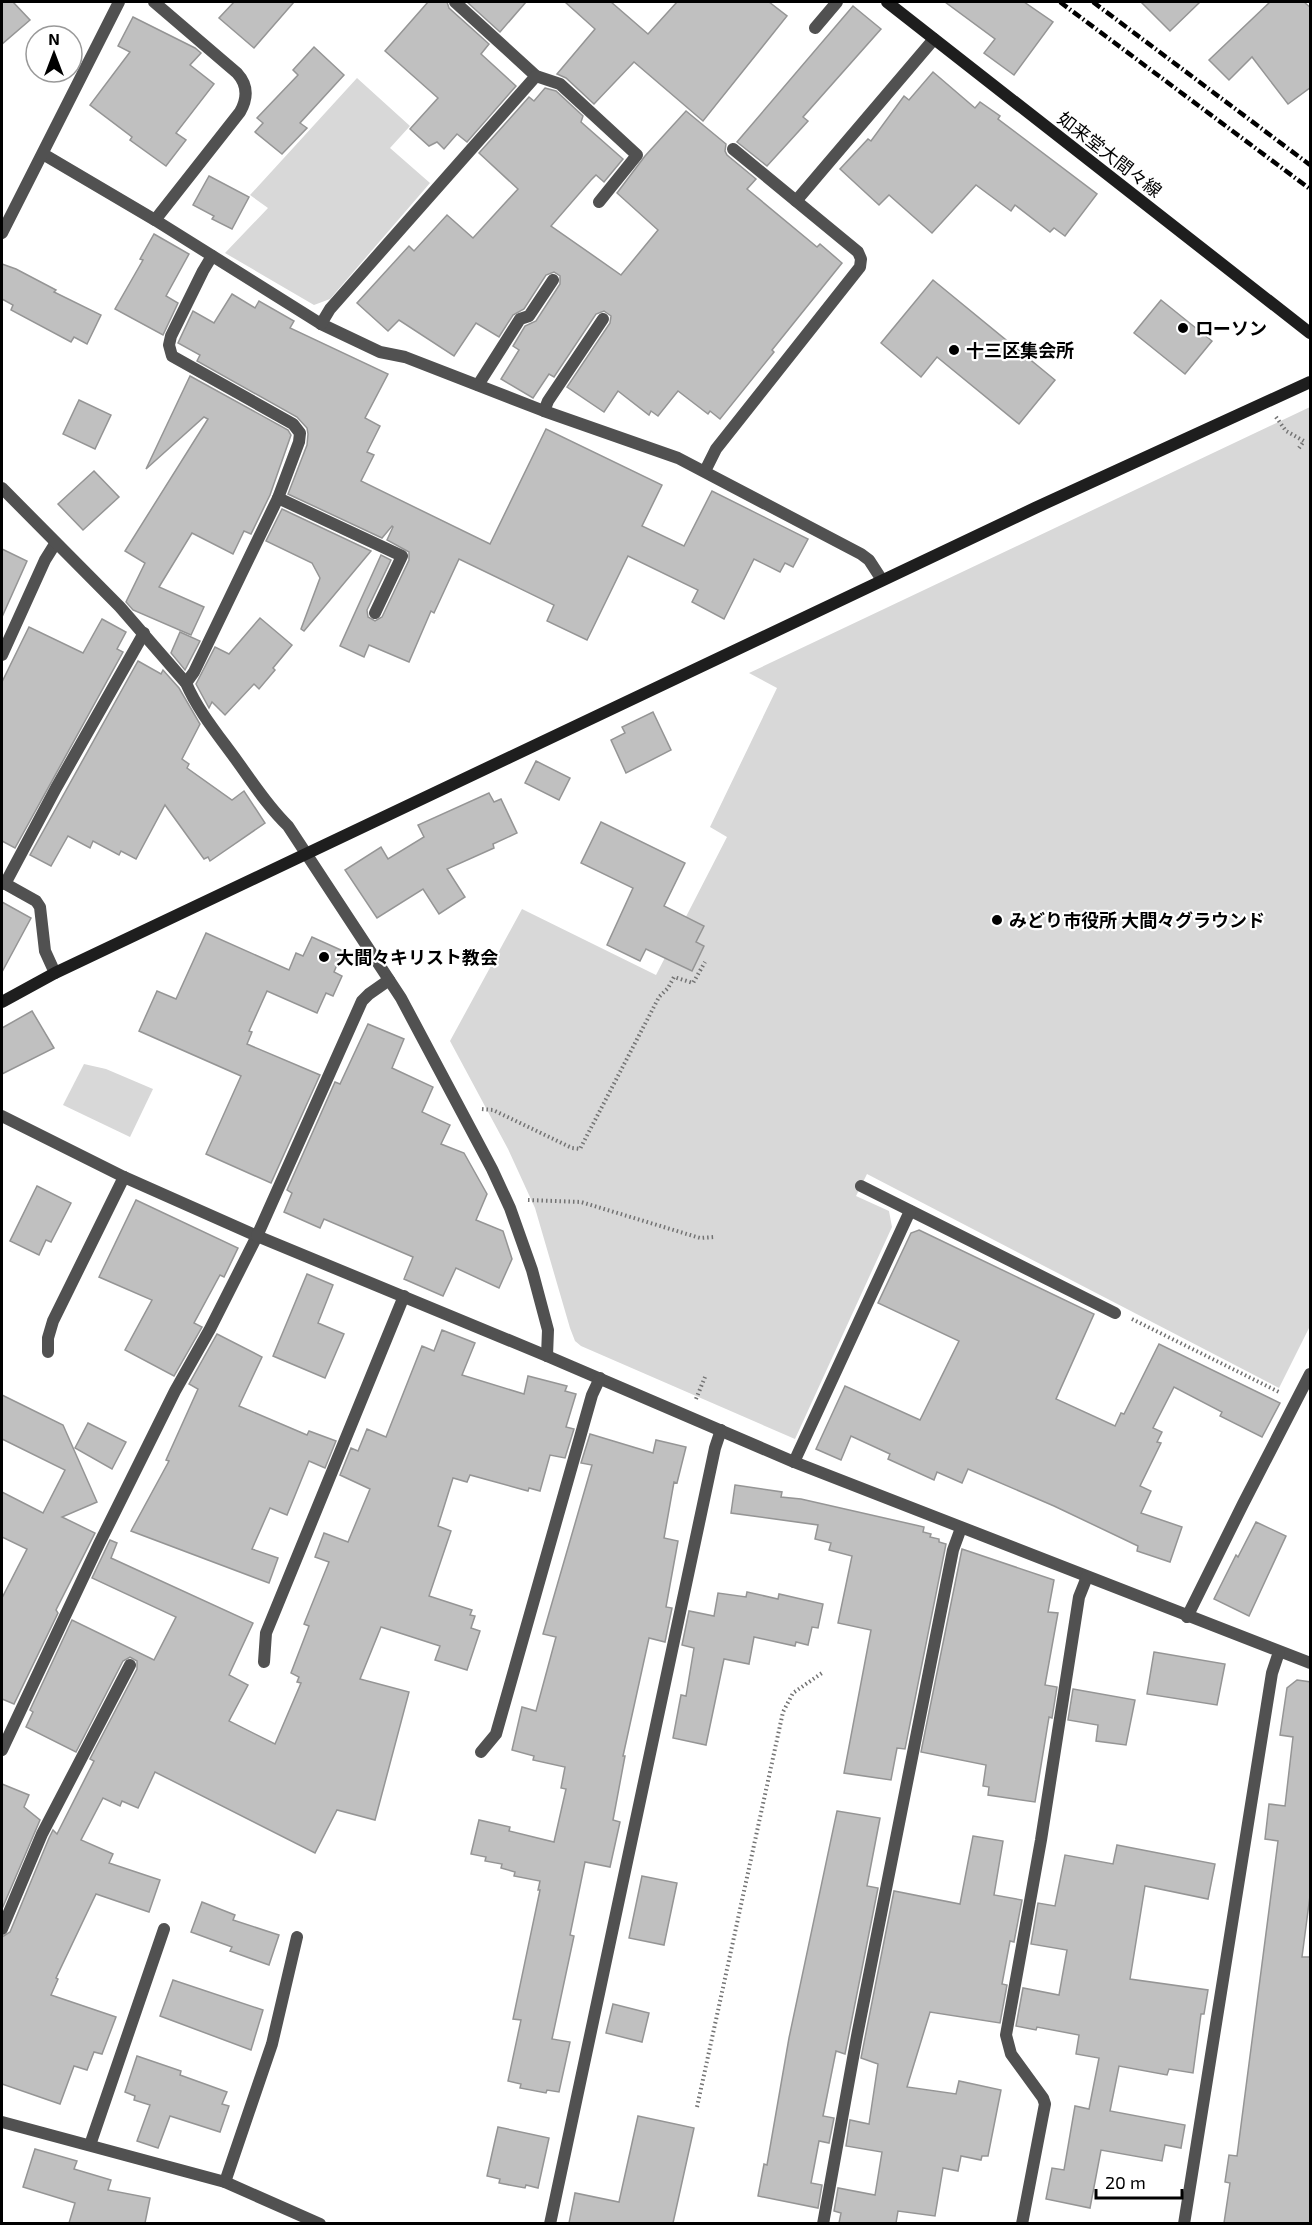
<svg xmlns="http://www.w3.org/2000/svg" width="1312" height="2225" font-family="'Exo 2','Noto Sans JP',sans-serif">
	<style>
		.green { fill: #d8d8d8 }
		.building { fill: #c0c0c0; stroke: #959595; stroke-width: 1.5 }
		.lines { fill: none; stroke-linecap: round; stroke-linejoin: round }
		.path { stroke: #737373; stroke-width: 4; stroke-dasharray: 1.5 3; stroke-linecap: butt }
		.lane { stroke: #515151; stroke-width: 12 }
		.street { stroke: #515151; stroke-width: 12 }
		.secondary { stroke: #1e1e1e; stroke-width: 12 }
		.rail { stroke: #000; stroke-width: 4.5; stroke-dasharray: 9 3 1.5 3; stroke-linecap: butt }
		.poi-dot { fill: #000; stroke: #fff; stroke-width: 2 }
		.labels { text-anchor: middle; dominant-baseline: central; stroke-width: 4.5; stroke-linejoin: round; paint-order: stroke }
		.street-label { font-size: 18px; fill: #000; stroke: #fff }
		.poi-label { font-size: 18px; font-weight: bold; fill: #000; stroke: #fff; text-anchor: start }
	</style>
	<rect width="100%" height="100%" fill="#fff"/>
	<g class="green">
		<polygon points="357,78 410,126 390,148 430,183 330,299 314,305 225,253 268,208 250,195"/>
		<polygon points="1310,407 1310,1326 1279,1388 867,1174 856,1196 889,1211 892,1227 795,1439 581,1346 575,1341 570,1328 535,1208 508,1149 450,1041 522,909 656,975 727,837 710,827 777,688 749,673"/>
		<polygon points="84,1064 106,1069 153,1089 130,1137 63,1105"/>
	</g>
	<g class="building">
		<polygon points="2,2 13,2 30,20 2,44"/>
		<polygon points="234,2 294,2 254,48 219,18"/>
		<polygon points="428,2 447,2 449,8 489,44 481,54 516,86 467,142 457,134 444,149 437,142 429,146 410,129 438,98 385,51"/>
		<polygon points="467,2 526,2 500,32"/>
		<polygon points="565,2 611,2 648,34 677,2 769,2 787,16 703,121 634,62 594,104 566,78 557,74 595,29"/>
		<polygon points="945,2 1024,2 1053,22 1014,75 984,53 995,39"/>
		<polygon points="1141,2 1200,2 1170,31"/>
		<polygon points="1270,2 1304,2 1311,8 1311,87 1288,104 1252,57 1229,80 1209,60"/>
		<polygon points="853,6 881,29 803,117 808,121 767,166 737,142"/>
		<polygon points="133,17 195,48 201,53 190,65 214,84 176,133 186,140 166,166 130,140 132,137 90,105 130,52 118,46"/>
		<polygon points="314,47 344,75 300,123 307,128 282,154 255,132 263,123 257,118 298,75 293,70"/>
		<polygon points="933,72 975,108 980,102 1000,116 998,119 1097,194 1065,236 1054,228 1050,232 1015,205 1011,211 976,185 932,233 889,195 879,205 840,169 868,139 871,141 904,96 909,100"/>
		<polygon points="545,88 556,91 583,116 581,122 623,159 604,182 596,175 591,180 551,226 621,275 658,230 617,193 645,156 686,111 726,144 725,151 727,155 756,179 747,189 817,247 820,244 842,263 772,350 774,352 720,419 710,411 708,414 678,391 658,416 651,411 649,415 618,391 604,412 567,387 610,323 611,316 604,311 596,314 554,377 549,374 533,398 501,379 519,350 513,346 525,326 536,321 560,284 560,276 554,272 546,275 524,309 513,315 499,337 476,323 454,356 399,320 388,331 357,303 409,246 414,251 447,215 473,238 518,189 479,153 529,97 534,101"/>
		<polygon points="209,176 249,197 232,229 212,219 214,216 193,205"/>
		<polygon points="154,234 189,254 166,296 178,303 163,335 115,309 143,260 140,259"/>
		<polygon points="2,264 16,269 56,290 54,292 101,315 87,344 74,337 71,342 11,310 13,305 2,299"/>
		<polygon points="933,280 1055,380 1019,424 937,357 921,377 881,343"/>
		<polygon points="232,294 255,308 259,301 294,321 290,328 388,374 365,418 380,426 367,452 374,455 361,481 490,544 546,429 662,485 642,526 684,546 712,491 808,539 793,567 785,563 780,572 754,559 724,619 692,602 698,590 628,556 587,640 547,621 554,605 459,559 434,613 431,611 409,662 369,645 364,657 340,646 381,555 391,560 367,610 368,617 375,621 382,617 409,560 409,552 387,540 393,527 392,526 382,538 288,494 307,445 308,434 307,428 297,417 197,361 200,355 178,343 193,311 214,323"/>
		<polygon points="1161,300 1212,341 1185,374 1134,333"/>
		<polygon points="190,376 288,430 291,435 270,495 251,534 244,531 233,554 192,533 159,587 204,607 191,635 133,610 126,602 145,563 125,551 208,419 204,417 146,469"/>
		<polygon points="79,400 111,415 95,449 63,434"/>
		<polygon points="94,471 119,497 83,530 58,504"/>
		<polygon points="282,509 371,551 304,631 301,629 320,578 312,563 266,541"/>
		<polygon points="2,549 27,561 2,617"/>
		<polygon points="260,618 292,645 273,668 275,670 259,689 254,684 225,715 212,702 209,708 196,684 215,647 229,654"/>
		<polygon points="102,619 126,632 117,649 123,652 15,848 2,841 2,682 29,627 83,653"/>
		<polygon points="180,632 200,641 185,670 171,653"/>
		<polygon points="138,661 161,674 163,670 179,688 200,724 182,759 189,764 187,768 232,800 244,791 265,823 210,861 208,857 204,859 165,805 136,859 121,851 119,855 93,841 90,848 68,836 51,866 30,855"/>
		<polygon points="653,712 671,750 626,773 611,740 625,733 622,727"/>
		<polygon points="536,761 570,778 559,800 525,783"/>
		<polygon points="489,793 494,802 501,799 517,833 493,844 494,848 447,869 465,897 439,914 423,889 377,918 345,870 381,847 388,859 424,837 418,825"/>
		<polygon points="601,822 685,863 664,906 704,926 696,942 704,946 692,971 646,949 640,961 607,945 633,888 581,863"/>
		<polygon points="2,902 31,918 2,972"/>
		<polygon points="206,933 289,970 296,953 303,956 312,937 343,951 334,972 342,976 333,996 326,993 317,1013 267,991 249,1031 252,1032 247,1044 320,1075 271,1183 206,1154 241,1076 139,1031 157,991 176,999"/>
		<polygon points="32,1011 54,1048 2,1074 2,1028"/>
		<polygon points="368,1024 404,1039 392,1068 433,1087 422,1112 450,1125 441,1144 464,1153 487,1194 476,1220 503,1231 512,1259 499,1288 456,1268 443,1296 404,1279 413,1257 324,1219 320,1228 284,1212 292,1193 287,1190 335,1082 340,1084"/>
		<polygon points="37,1186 71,1203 51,1242 46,1240 39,1255 10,1241"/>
		<polygon points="136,1200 238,1248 224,1277 220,1275 194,1323 202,1327 174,1376 125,1350 152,1300 99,1277"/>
		<polygon points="919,1230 1094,1314 1056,1399 1115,1426 1121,1413 1124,1414 1159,1344 1280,1403 1262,1437 1220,1416 1222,1412 1174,1387 1153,1428 1162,1432 1157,1442 1161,1443 1140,1486 1151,1491 1141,1513 1182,1527 1170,1562 1137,1551 1138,1546 1054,1506 968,1469 962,1483 937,1472 934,1480 888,1459 890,1454 851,1436 841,1460 816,1449 845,1386 920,1420 959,1341 878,1303 911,1233"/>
		<polygon points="307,1274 333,1285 318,1323 344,1334 325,1378 273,1356"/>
		<polygon points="442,1330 475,1343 462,1375 524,1394 528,1376 567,1386 565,1391 576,1394 566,1427 574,1429 565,1458 550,1455 540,1491 529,1488 528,1491 470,1475 467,1482 453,1478 438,1526 451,1531 429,1596 472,1610 470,1615 475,1616 471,1628 480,1631 467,1670 435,1660 440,1646 381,1627 360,1679 409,1692 375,1820 337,1810 315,1853 155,1772 138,1808 122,1801 120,1806 103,1798 81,1840 113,1854 109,1863 160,1880 149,1912 96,1894 56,1978 58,1979 51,1995 116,2017 102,2054 94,2052 87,2070 74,2066 60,2104 2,2084 2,1937 10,1932 49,1838 53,1830 57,1834 94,1761 90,1759 137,1669 137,1661 130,1657 123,1661 76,1752 26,1727 33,1712 30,1710 72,1620 154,1660 176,1617 92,1578 110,1540 117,1543 111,1558 253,1623 229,1675 248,1685 229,1721 275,1744 301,1683 297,1682 299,1677 291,1673 309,1626 304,1624 329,1562 315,1557 324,1533 348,1542 370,1489 340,1475 351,1448 358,1451 367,1429 386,1437 422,1346 434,1351"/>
		<polygon points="217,1334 262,1357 239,1406 307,1435 309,1431 336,1441 325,1468 309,1461 287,1515 270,1508 252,1549 278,1558 269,1583 131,1531 169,1461 166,1460 198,1389 189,1384"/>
		<polygon points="2,1395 63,1425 97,1502 62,1517 95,1533 56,1610 58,1613 14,1704 2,1699 2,1598 27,1549 2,1537 2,1492 43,1513 65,1470 2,1439"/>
		<polygon points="88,1423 126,1442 112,1469 75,1448"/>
		<polygon points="590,1434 653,1453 656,1440 686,1447 677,1483 674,1482 664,1538 678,1541 666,1607 672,1608 665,1642 649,1638 623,1756 625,1756 613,1820 620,1822 610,1867 585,1862 570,1935 574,1936 552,2039 570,2042 559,2092 547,2090 546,2093 520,2088 521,2084 508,2081 521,2020 513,2019 540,1890 538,1890 540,1881 514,1876 515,1872 501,1868 502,1864 485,1861 486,1857 471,1854 479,1820 510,1827 509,1831 554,1842 566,1789 561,1788 565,1767 533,1760 534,1756 512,1750 522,1707 536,1711 556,1637 543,1634 592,1465 581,1463"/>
		<polygon points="735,1485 782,1492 781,1497 801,1499 924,1527 923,1532 931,1534 930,1537 939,1539 939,1542 946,1544 905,1749 897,1748 891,1780 844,1773 871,1630 838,1623 852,1556 829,1550 831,1543 815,1539 818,1525 731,1513"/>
		<polygon points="1256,1522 1286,1536 1249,1616 1214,1599 1236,1555 1238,1557"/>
		<polygon points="962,1549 1054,1580 1048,1612 1058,1613 1045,1685 1057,1687 1052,1718 1049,1717 1035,1802 988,1795 989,1787 983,1786 986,1765 921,1752"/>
		<polygon points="747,1592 778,1599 779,1594 823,1604 818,1628 812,1627 808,1645 796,1642 795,1646 754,1637 749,1664 724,1659 706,1745 673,1738 681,1695 686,1696 694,1648 682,1645 689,1611 714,1616 718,1593 746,1597"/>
		<polygon points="1154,1652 1225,1664 1217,1705 1147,1694"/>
		<polygon points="1297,1680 1311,1682 1311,1888 1302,1957 1311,1957 1311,2223 1224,2223 1230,2183 1225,2182 1229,2155 1237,2156 1278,1841 1265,1839 1269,1804 1285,1806 1293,1737 1280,1735 1287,1688"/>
		<polygon points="1073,1689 1135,1700 1126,1745 1096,1741 1098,1725 1068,1720"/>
		<polygon points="2,1784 29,1795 24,1807 40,1820 2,1909"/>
		<polygon points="837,1811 880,1818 867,1886 878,1888 845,2054 836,2051 823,2116 834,2118 829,2143 819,2141 811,2183 822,2185 818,2208 758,2196 764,2164 767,2165 789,2038"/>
		<polygon points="973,1836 1003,1841 994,1895 1022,1900 1014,1942 1010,1941 1002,1984 1007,1985 1000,2023 930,2012 907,2087 956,2094 959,2081 1001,2090 988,2156 982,2156 981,2160 961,2156 958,2171 943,2168 935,2216 898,2211 896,2223 839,2223 841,2213 834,2211 838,2188 875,2195 882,2152 846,2146 850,2120 869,2124 878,2064 861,2058 894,1891 960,1904"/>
		<polygon points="1117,1845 1215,1864 1208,1899 1145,1886 1130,1979 1208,1990 1204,2014 1201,2014 1193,2073 1169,2069 1167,2075 1119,2066 1110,2111 1185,2125 1181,2148 1165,2145 1162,2161 1101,2150 1090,2208 1046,2199 1052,2168 1064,2170 1075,2106 1089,2109 1099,2058 1076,2054 1079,2035 1037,2027 1036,2030 1016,2026 1023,1988 1059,1995 1067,1950 1031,1944 1038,1903 1055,1906 1065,1855 1113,1864"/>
		<polygon points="642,1876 677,1883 664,1945 629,1938"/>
		<polygon points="202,1902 235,1915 233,1920 279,1935 269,1965 230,1951 232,1947 191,1932"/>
		<polygon points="173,1980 263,2010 251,2050 160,2016"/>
		<polygon points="613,2004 649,2013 642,2042 606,2033"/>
		<polygon points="137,2056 181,2071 180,2075 227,2092 222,2104 229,2106 220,2132 170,2116 158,2148 137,2141 150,2105 134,2100 135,2096 125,2092"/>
		<polygon points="638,2116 694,2128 673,2223 569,2223 575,2193 619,2202"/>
		<polygon points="498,2127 549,2138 538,2188 526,2185 525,2188 499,2183 500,2179 487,2176"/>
		<polygon points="35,2149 77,2161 74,2169 111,2180 108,2190 150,2198 145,2223 69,2223 75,2203 23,2187"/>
	</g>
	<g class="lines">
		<g class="path">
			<polyline points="1276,417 1286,431 1304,441 1299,448"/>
			<polyline points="482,1109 493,1110 572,1148 580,1149 659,997 668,988 674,977 693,983 705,962"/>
			<polyline points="528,1200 581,1202 700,1238 714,1237"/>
			<polyline points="1132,1319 1279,1392"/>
			<polyline points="696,1399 705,1377"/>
			<polyline points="697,2107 783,1712 793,1693 822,1673"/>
		</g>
		<g class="lane">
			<polyline points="455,2 536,76 560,84 637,155 599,202"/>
			<polyline points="815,28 837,2"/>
			<polyline points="478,385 520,319 529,316 553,280"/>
			<polyline points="544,411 548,401 603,319"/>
			<polyline points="278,498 402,556 375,613"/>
			<polyline points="2,655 45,560 55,544"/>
			<polyline points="186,683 194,672 278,498 299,442 300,433 293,424 172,356 169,345 171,336 203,271 212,256"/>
			<polyline points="2,882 36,901 40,907 45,951 55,973"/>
			<polyline points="5,884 56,788 144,633"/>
			<polyline points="861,1186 1115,1313"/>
			<polyline points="794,1462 910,1211"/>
			<polyline points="2,1750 99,1544 175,1391 210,1329 257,1236"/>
			<polyline points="2,1929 42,1834 130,1665"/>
		</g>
		<g class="street">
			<path d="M154,2l83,71c11,12 11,25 3,39l-85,108"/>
			<polyline points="43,154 155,220 321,324 380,352 405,357 544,411 678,458 861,554 869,560 882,580"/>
			<polyline points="796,201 934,39"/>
			<polyline points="2,233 119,2"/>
			<polyline points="321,324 330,309 536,76"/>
			<polyline points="705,471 716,449 860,267 861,259 858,252 733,149"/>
			<path d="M2,488l118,119 66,76c12,28 33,53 51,78 16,22 31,46 51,65l113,172 91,171 18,39 22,62 16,60 -1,26"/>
			<polyline points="2,1116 124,1177 257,1236 547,1356 794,1462 1310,1663"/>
			<polyline points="257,1236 362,1001 369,994 389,980"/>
			<polyline points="48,1352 48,1338 53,1321 124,1177"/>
			<polyline points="1187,1617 1243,1504 1310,1374"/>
			<polyline points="264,1662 266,1633 404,1296"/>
			<polyline points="481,1752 496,1734 592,1395 600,1378"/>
			<polyline points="2,2122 225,2182 320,2224"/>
			<polyline points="90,2145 164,1929"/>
			<polyline points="225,2182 272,2044 297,1937"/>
			<polyline points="550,2224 715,1448 721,1430"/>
			<polyline points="823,2224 857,2036 953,1550 961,1528"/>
			<polyline points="1022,2224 1045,2104 1043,2098 1011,2054 1006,2035 1041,1840 1079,1597 1087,1577"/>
			<polyline points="1184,2224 1272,1673 1279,1652"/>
		</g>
		<g class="secondary">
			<polyline points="887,2 1310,333"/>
			<polyline points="2,1002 55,973 1035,508 1310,382"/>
		</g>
		<g class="rail">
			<polyline points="1060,2 1310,189"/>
			<polyline points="1093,2 1310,165"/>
		</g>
	</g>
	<g class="poi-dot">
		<circle cx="1183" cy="328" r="6"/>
		<circle cx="954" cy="350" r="6"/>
		<circle cx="997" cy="920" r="6"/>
		<circle cx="324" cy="957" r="6"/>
	</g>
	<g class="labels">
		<g class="street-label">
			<text transform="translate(1110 154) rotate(38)">如来堂大間々線</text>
		</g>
		<g class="poi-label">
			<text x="1195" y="328">ローソン</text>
			<text x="966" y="350">十三区集会所</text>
			<text x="1009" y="920">みどり市役所 大間々グラウンド</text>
			<text x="336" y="957">大間々キリスト教会</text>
		</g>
	</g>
	<rect width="1312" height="2225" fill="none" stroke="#000000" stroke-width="6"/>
	<g transform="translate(54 54)"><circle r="28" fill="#ffffff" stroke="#999999" stroke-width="1.5"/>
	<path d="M0-4.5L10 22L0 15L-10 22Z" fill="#000000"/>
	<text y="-9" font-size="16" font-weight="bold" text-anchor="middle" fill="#000000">N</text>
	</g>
	<path d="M1096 2189v9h86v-9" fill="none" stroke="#000000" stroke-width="3"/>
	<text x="1105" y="2189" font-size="18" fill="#000000" stroke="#ffffff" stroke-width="4.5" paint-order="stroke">20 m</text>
</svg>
